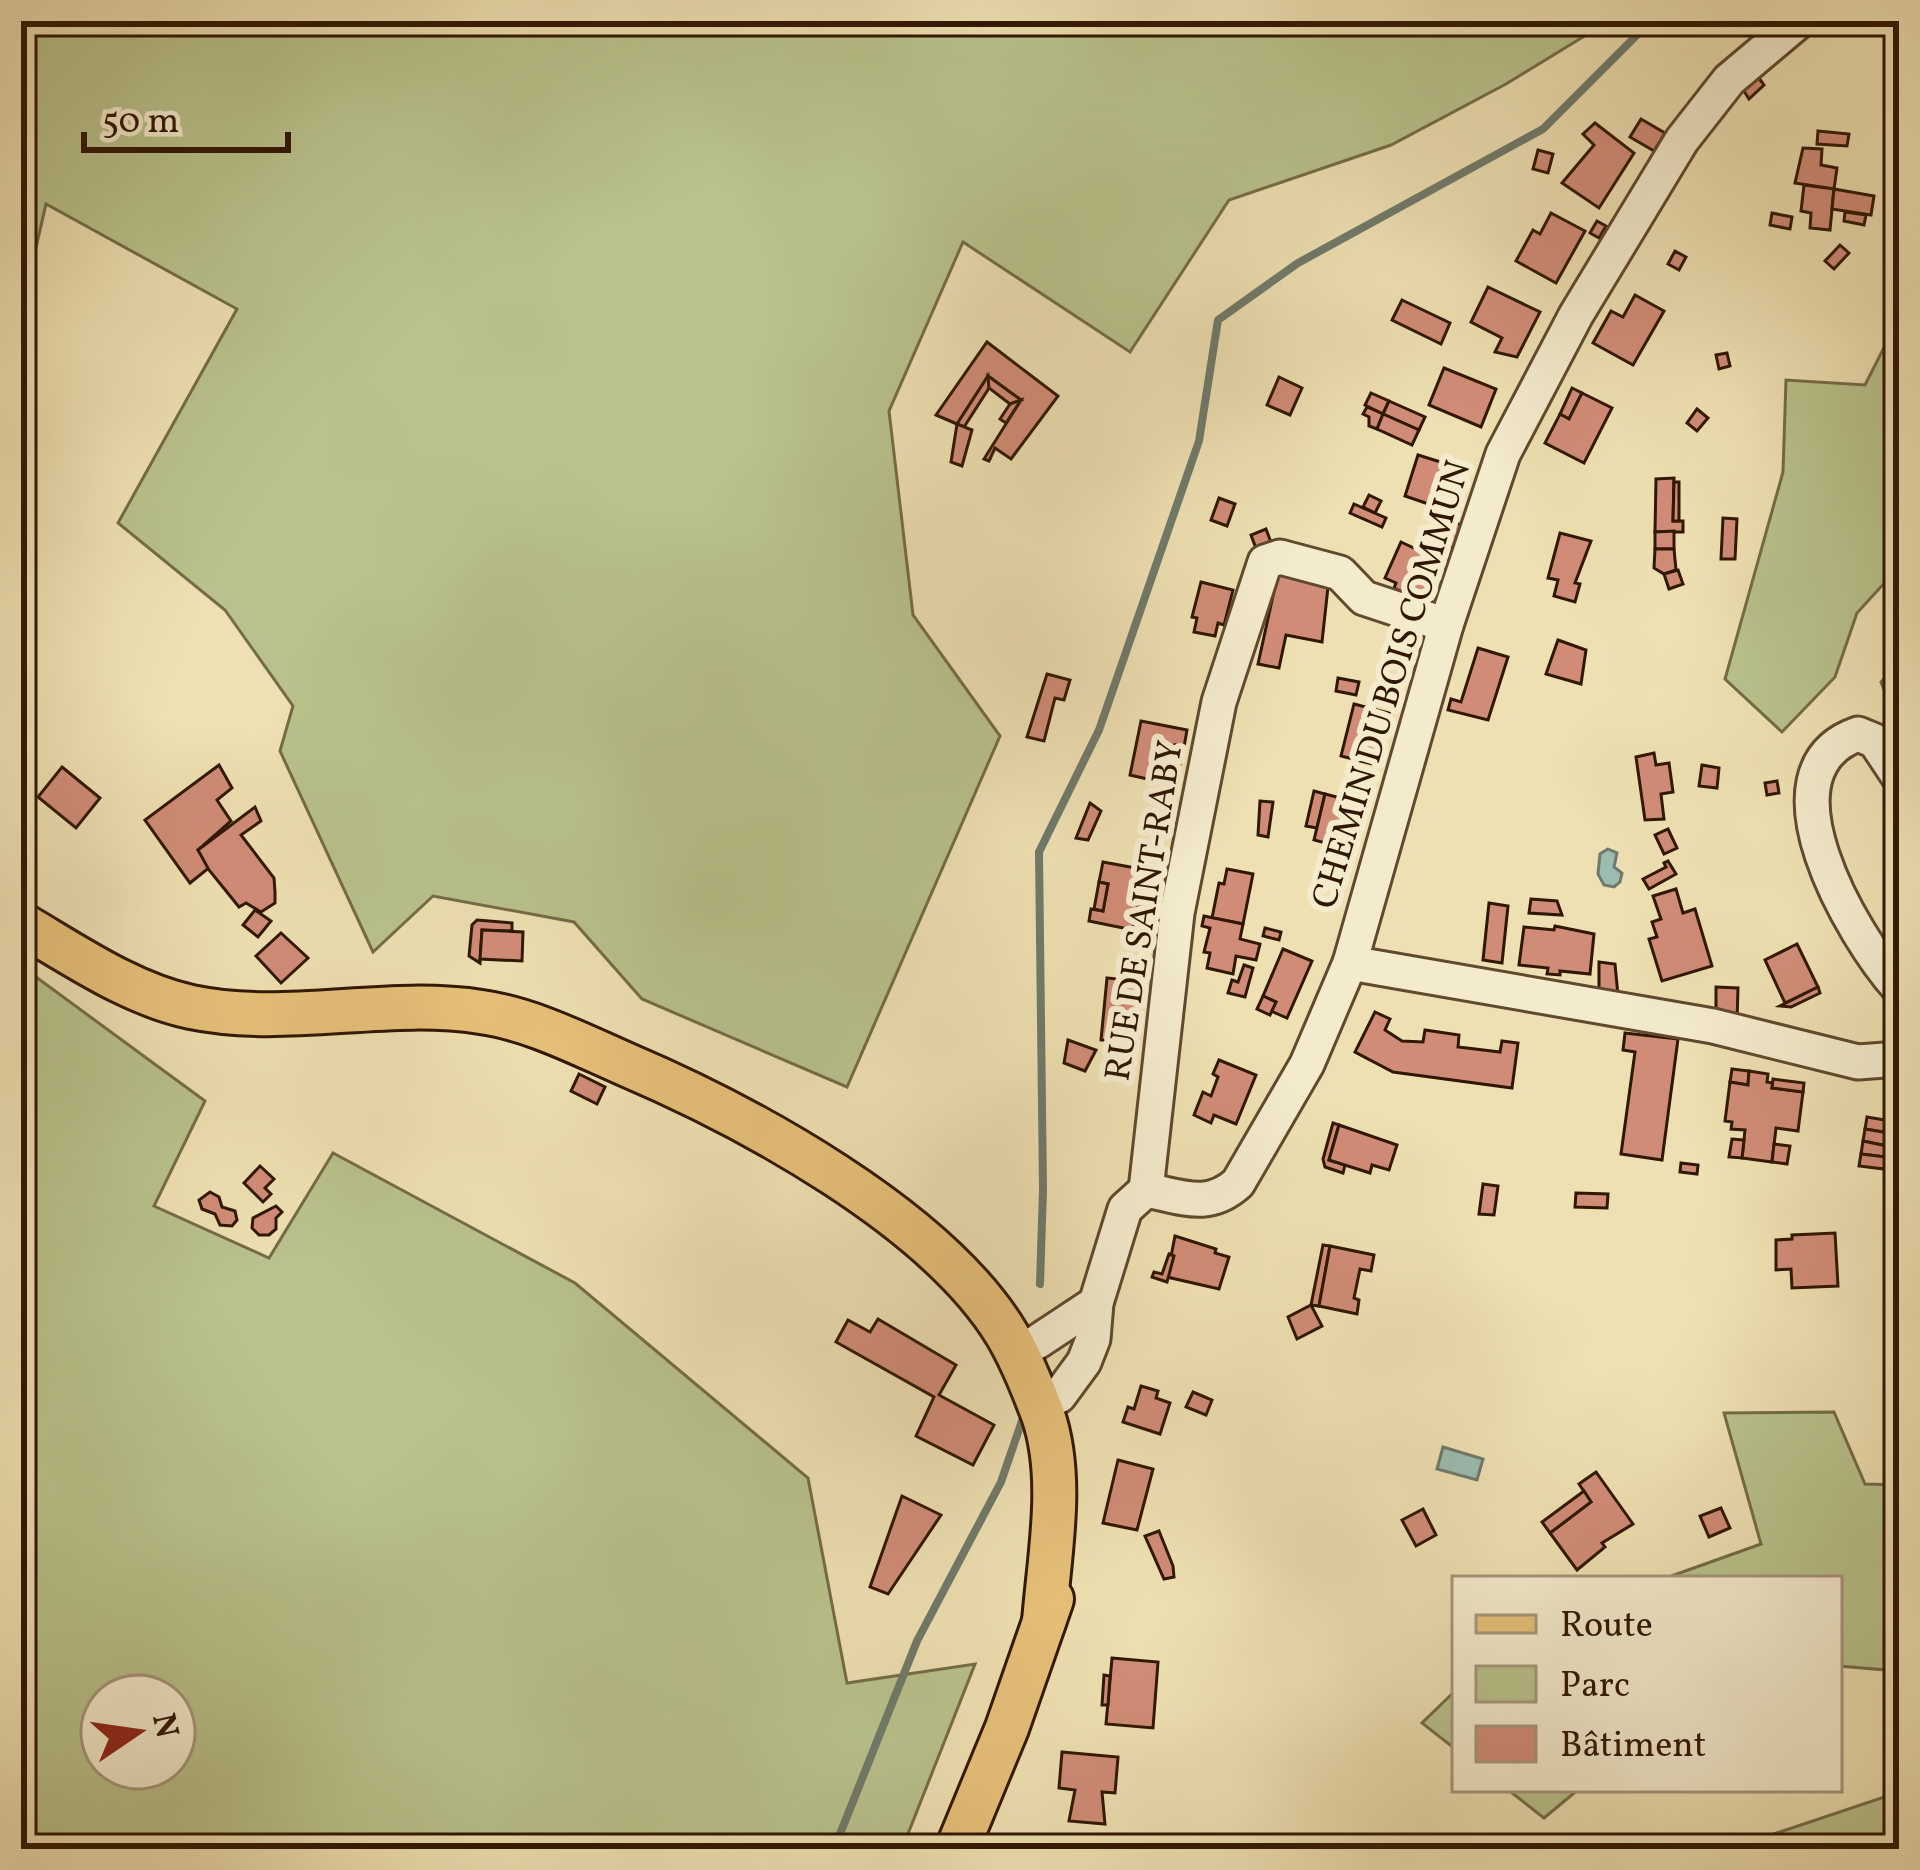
<svg xmlns="http://www.w3.org/2000/svg" width="1920" height="1870" font-family="Vollkorn,serif">
	<style>
		.green { fill: #b9c28c; stroke: #746c47; stroke-width: 3; fill-rule: evenodd }
		.water { fill: #9abcb1; stroke: #707a6b; stroke-width: 3 }
		.lines { fill: none; stroke-linecap: round; stroke-linejoin: round }
		.stream { stroke: #707a6b; stroke-width: 8 }
		.building { fill: #d18c77; stroke: #301702; stroke-width: 3 }
		.minor-casing { stroke: #60492e; stroke-width: 39 }
		.major-casing { stroke: #301702; stroke-width: 48 }
		.minor { stroke: #f4ebcd; stroke-width: 33 }
		.major { stroke: #e7c079; stroke-width: 42 }
		.labels { text-anchor: middle; dominant-baseline: central; stroke-width: 12; stroke-linejoin: round; paint-order: stroke }
		.street-label { font-size: 36px; fill: #301702; stroke: #f4ebcd }
	</style>
	<rect width="100%" height="100%" fill="#eee0b2"/>
	<filter id="stains"><feTurbulence type="fractalNoise" baseFrequency=".00167" numOctaves="4"/><feColorMatrix values="0 0 0 0 .2 0 0 0 0 .09 0 0 0 0 .02 0 0 0 .5 -.17"/></filter>
	<radialGradient id="worn" r=".72"><stop offset=".6" stop-color="#630" stop-opacity="0"/><stop offset="1" stop-color="#630" stop-opacity=".3"/></radialGradient>
	<g class="green">
		<polygon points="21,21 1609,21 1506,84 1391,145 1229,200 1130,352 963,242 889,411 913,615 1000,736 847,1087 642,999 574,922 433,896 373,952 280,751 293,706 225,610 118,523 237,309 46,204 21,313"/>
		<polygon points="1899,318 1899,567 1857,613 1835,677 1782,732 1725,679 1783,472 1786,380 1865,385"/>
		<polygon points="1899,661 1899,728 1881,682"/>
		<path d="M21,966l184,135 -51,105 115,52 64,-105 242,130 233,195 39,205 128,-19 -73,185h-881zM174,1696v72h-72v-72z"/>
		<polygon points="1834,1412 1865,1484 1899,1485 1899,1671 1839,1666 1839,1579 1663,1579 1761,1544 1724,1413"/>
		<polygon points="1455,1691 1455,1749 1422,1723"/>
		<polygon points="1507,1789 1579,1789 1544,1818"/>
		<polygon points="1899,1792 1899,1849 1729,1849"/>
	</g>
	<g class="water">
		<polygon points="1608,849 1617,853 1614,867 1622,873 1620,882 1614,887 1604,885 1598,874 1600,854"/>
		<polygon points="1443,1447 1483,1459 1477,1480 1437,1469"/>
	</g>
	<g class="lines">
		<g class="stream">
			<polyline points="1040,1284 1043,1190 1039,852 1099,730 1199,441 1218,320 1298,263 1543,129 1651,21"/>
			<polyline points="834,1849 917,1641 1001,1482 1024,1415"/>
		</g>
	</g>
	<g class="building">
		<polygon points="1756,74 1764,85 1749,99 1742,88"/>
		<polygon points="1641,119 1665,133 1654,151 1630,137"/>
		<polygon points="1595,123 1634,153 1599,208 1562,183 1594,145 1583,134"/>
		<polygon points="1818,131 1849,134 1847,146 1817,144"/>
		<polygon points="1803,148 1822,149 1821,165 1837,168 1834,189 1795,183"/>
		<polygon points="1538,150 1553,154 1548,173 1533,169"/>
		<polygon points="1804,185 1834,189 1830,230 1810,228 1811,213 1801,211"/>
		<polygon points="1834,189 1874,196 1871,215 1832,209"/>
		<polygon points="1845,212 1866,215 1864,225 1844,221"/>
		<polygon points="1551,213 1585,231 1556,283 1516,261 1533,230 1540,234"/>
		<polygon points="1772,213 1792,217 1790,229 1770,225"/>
		<polygon points="1597,221 1606,226 1599,238 1590,233"/>
		<polygon points="1840,245 1849,253 1834,269 1825,261"/>
		<polygon points="1675,251 1686,257 1679,270 1668,264"/>
		<polygon points="1488,287 1540,312 1517,357 1495,352 1502,338 1471,322"/>
		<polygon points="1635,295 1664,311 1633,365 1593,343 1611,311 1623,317"/>
		<polygon points="1402,300 1450,323 1441,344 1392,320"/>
		<polygon points="987,342 1058,396 1011,459 995,448 989,461 984,459 1021,400 988,376 957,424 936,415"/>
		<polygon points="1727,353 1730,366 1719,369 1716,355"/>
		<polygon points="1444,368 1496,389 1481,427 1429,405"/>
		<polygon points="988,376 989,388 964,427 957,424"/>
		<polygon points="988,376 1021,400 1010,404 989,388"/>
		<polygon points="1279,377 1302,388 1290,415 1267,405"/>
		<polygon points="1572,388 1582,393 1569,419 1560,414"/>
		<polygon points="1371,393 1389,401 1383,414 1365,405"/>
		<polygon points="1582,393 1612,408 1584,463 1545,443 1560,414 1569,419"/>
		<polygon points="1021,400 1006,423 1000,419 1010,404"/>
		<polygon points="1389,401 1425,417 1419,430 1383,414"/>
		<polygon points="1367,407 1383,414 1377,429 1369,426 1369,417 1363,414"/>
		<polygon points="1697,409 1708,418 1697,431 1687,423"/>
		<polygon points="1383,414 1419,430 1412,445 1377,429"/>
		<polygon points="957,424 972,430 962,466 951,462"/>
		<polygon points="1418,455 1463,469 1449,511 1405,496"/>
		<polygon points="1674,478 1673,521 1683,521 1683,532 1655,532 1656,479"/>
		<polygon points="1674,482 1679,482 1679,521 1673,521"/>
		<polygon points="1369,495 1381,501 1375,513 1363,507"/>
		<polygon points="1219,498 1235,504 1227,526 1211,520"/>
		<polygon points="1354,504 1386,518 1382,527 1350,513"/>
		<polygon points="1723,518 1737,519 1735,559 1721,559"/>
		<polygon points="1452,522 1462,525 1454,548 1445,545"/>
		<polygon points="1266,529 1272,545 1257,551 1251,535"/>
		<polygon points="1674,531 1674,549 1655,549 1655,532"/>
		<polygon points="1560,533 1591,541 1575,583 1580,584 1575,602 1554,596 1558,580 1548,578"/>
		<polygon points="1401,542 1433,557 1428,570 1433,572 1423,595 1413,597 1394,588 1396,583 1385,578"/>
		<polygon points="1655,549 1674,549 1676,570 1664,574 1654,568"/>
		<polygon points="1678,570 1683,584 1669,589 1664,574"/>
		<polygon points="1278,573 1328,587 1322,642 1286,635 1279,668 1258,664"/>
		<polygon points="1201,582 1233,590 1224,625 1218,623 1215,636 1194,632 1197,618 1192,617"/>
		<polygon points="1558,640 1586,650 1581,684 1546,674"/>
		<polygon points="1478,648 1508,657 1488,720 1448,710 1451,699 1461,702"/>
		<polygon points="1047,674 1070,680 1064,700 1055,698 1044,741 1027,737"/>
		<polygon points="1338,678 1359,682 1356,695 1336,691"/>
		<polygon points="1354,704 1389,713 1376,765 1341,756"/>
		<polygon points="1141,721 1187,730 1184,747 1175,745 1169,771 1159,769 1156,781 1130,775"/>
		<polygon points="1175,745 1184,747 1178,773 1169,771"/>
		<polygon points="1654,753 1656,765 1669,763 1673,792 1661,794 1664,819 1645,820 1636,757"/>
		<polygon points="219,765 232,788 217,800 231,821 198,850 210,867 190,883 145,820"/>
		<polygon points="1702,765 1719,768 1717,788 1699,786"/>
		<polygon points="62,767 100,798 76,828 38,797"/>
		<polygon points="1777,781 1779,793 1767,795 1765,783"/>
		<polygon points="1314,791 1325,794 1317,828 1306,826"/>
		<polygon points="1325,794 1360,803 1348,849 1314,840"/>
		<polygon points="1260,801 1273,802 1268,837 1258,835"/>
		<polygon points="1090,803 1101,811 1088,840 1076,838"/>
		<polygon points="255,807 261,821 241,835 274,878 275,892 275,903 261,912 246,903 239,907 209,870 198,850"/>
		<polygon points="1668,829 1677,848 1664,854 1655,835"/>
		<polygon points="1668,861 1676,874 1649,889 1643,879 1666,867 1664,863"/>
		<polygon points="1103,862 1152,871 1144,910 1137,908 1133,930 1089,921 1091,909 1103,911 1108,884 1099,882"/>
		<polygon points="1227,869 1253,874 1243,924 1212,918 1219,883 1224,884"/>
		<polygon points="1099,882 1108,884 1103,911 1094,909"/>
		<polygon points="1676,889 1683,913 1695,909 1712,966 1662,981 1649,939 1657,937 1652,922 1661,919 1653,896"/>
		<polygon points="1531,899 1557,901 1562,915 1529,913"/>
		<polygon points="1489,903 1508,906 1502,963 1483,960"/>
		<polygon points="1137,908 1144,910 1140,931 1133,930"/>
		<polygon points="255,910 271,921 258,937 243,925"/>
		<polygon points="1204,916 1243,924 1240,939 1260,944 1256,960 1236,956 1233,974 1207,968 1210,953 1204,952 1210,928 1202,926"/>
		<polygon points="477,920 512,923 512,931 482,930 480,963 469,956 472,925"/>
		<polygon points="1555,926 1594,934 1590,974 1560,971 1560,975 1547,974 1548,968 1519,965 1524,927 1554,930"/>
		<polygon points="1265,928 1281,932 1279,940 1263,936"/>
		<polygon points="482,930 523,932 522,961 480,959"/>
		<polygon points="281,933 308,958 281,983 256,956"/>
		<polygon points="1797,944 1818,987 1785,1003 1765,960"/>
		<polygon points="1283,949 1312,961 1287,1018 1271,1011 1276,1002 1263,996"/>
		<polygon points="1599,962 1615,964 1618,995 1599,993"/>
		<polygon points="1244,965 1253,968 1245,997 1228,993 1232,980 1238,982"/>
		<polygon points="1107,978 1139,981 1133,1043 1101,1040"/>
		<polygon points="1716,987 1738,988 1737,1021 1716,1016"/>
		<polygon points="1818,987 1820,993 1791,1007 1780,1006"/>
		<polygon points="1263,996 1276,1002 1270,1015 1257,1009"/>
		<polygon points="1375,1012 1390,1019 1385,1030 1402,1041 1423,1042 1425,1030 1459,1035 1458,1047 1467,1048 1500,1052 1502,1041 1518,1043 1512,1088 1393,1072 1355,1052"/>
		<polygon points="1625,1033 1678,1039 1662,1160 1621,1154 1635,1052 1623,1050"/>
		<polygon points="1068,1040 1096,1050 1085,1071 1064,1063"/>
		<polygon points="1219,1060 1256,1075 1236,1124 1214,1115 1211,1123 1194,1115 1203,1092 1211,1096 1218,1077 1213,1074"/>
		<polygon points="1732,1069 1749,1071 1748,1085 1730,1082"/>
		<polygon points="1749,1071 1768,1074 1767,1082 1773,1083 1772,1088 1803,1092 1798,1131 1776,1128 1772,1162 1742,1158 1745,1130 1731,1129 1732,1122 1725,1121 1730,1082 1748,1085"/>
		<polygon points="579,1074 605,1087 597,1104 571,1091"/>
		<polygon points="1773,1079 1804,1083 1803,1092 1772,1088"/>
		<polygon points="1867,1117 1891,1121 1889,1133 1865,1129"/>
		<polygon points="1333,1123 1339,1125 1329,1160 1345,1165 1343,1173 1325,1167 1323,1159"/>
		<polygon points="1339,1125 1397,1145 1389,1170 1372,1165 1370,1173 1329,1160"/>
		<polygon points="1865,1129 1889,1133 1887,1146 1863,1141"/>
		<polygon points="1732,1139 1744,1140 1742,1158 1729,1157"/>
		<polygon points="1863,1141 1887,1146 1886,1157 1861,1154"/>
		<polygon points="1774,1144 1790,1146 1787,1164 1772,1162"/>
		<polygon points="1861,1154 1886,1157 1884,1169 1859,1166"/>
		<polygon points="1681,1163 1698,1165 1697,1174 1680,1172"/>
		<polygon points="260,1166 274,1179 265,1188 271,1194 263,1202 244,1183"/>
		<polygon points="1483,1184 1498,1186 1494,1215 1479,1214"/>
		<polygon points="210,1192 219,1197 222,1207 235,1211 237,1220 232,1226 220,1225 215,1214 202,1209 199,1200"/>
		<polygon points="1576,1193 1608,1194 1607,1208 1575,1207"/>
		<polygon points="276,1206 282,1212 276,1218 276,1229 269,1235 259,1235 252,1228 253,1218"/>
		<polygon points="1835,1233 1838,1286 1792,1288 1791,1269 1776,1270 1776,1240 1792,1239 1792,1235"/>
		<polygon points="1175,1236 1216,1249 1215,1253 1229,1257 1219,1289 1167,1277"/>
		<polygon points="1323,1245 1330,1246 1319,1306 1311,1305"/>
		<polygon points="1330,1246 1374,1255 1371,1271 1360,1269 1354,1298 1359,1300 1357,1314 1319,1306"/>
		<polygon points="1169,1254 1174,1256 1167,1282 1152,1277 1154,1272 1162,1274"/>
		<polygon points="1311,1305 1322,1326 1297,1339 1288,1317"/>
		<polygon points="878,1319 956,1365 939,1395 994,1425 973,1465 916,1436 934,1397 836,1342 848,1320 870,1332"/>
		<polygon points="1141,1386 1158,1391 1156,1398 1170,1403 1160,1434 1123,1422 1128,1407 1134,1409"/>
		<polygon points="1193,1392 1212,1400 1206,1415 1186,1407"/>
		<polygon points="1118,1460 1153,1469 1137,1530 1103,1523"/>
		<polygon points="1596,1472 1633,1524 1602,1543 1605,1547 1577,1570 1550,1533 1591,1502 1579,1484"/>
		<polygon points="1584,1491 1591,1502 1550,1533 1542,1522"/>
		<polygon points="902,1496 941,1515 888,1594 870,1587"/>
		<polygon points="1721,1508 1730,1528 1709,1537 1700,1516"/>
		<polygon points="1423,1509 1436,1535 1416,1546 1402,1520"/>
		<polygon points="1159,1531 1173,1566 1174,1577 1164,1579 1145,1536"/>
		<polygon points="1112,1658 1158,1662 1153,1728 1106,1724"/>
		<polygon points="1104,1675 1110,1676 1108,1705 1102,1705"/>
		<polygon points="1062,1752 1118,1757 1115,1793 1102,1792 1105,1824 1069,1821 1075,1790 1059,1788"/>
	</g>
	<g class="lines">
		<defs>
			<g id="minor">
				<path d="M1899,777l-24,-36 -17,-7c-104,36 -5,203 41,254"/>
				<polyline points="1350,963 1446,625 1503,454 1576,315 1682,140 1729,80 1799,21"/>
				<polyline points="1146,1190 1177,913 1219,702 1265,562 1280,557 1340,573 1364,598 1446,625"/>
				<polyline points="1037,1342 1096,1303"/>
				<path d="M1059,1396l25,-34 9,-23 3,-36 29,-94 21,-19c37,7 62,20 92,-7l69,-119 43,-101 363,63 145,36 41,-3"/>
			</g>
			<g id="major">
				<path d="M21,924c53,31 109,70 170,83 96,20 194,-10 290,5 50,7 98,32 144,52 122,52 310,153 381,269 15,25 27,55 37,82 22,64 6,142 1,207"/>
				<polyline points="957,1849 1007,1728 1052,1599"/>
			</g>
		</defs>
		<use href="#minor" class="minor-casing"/>
		<use href="#major" class="major-casing"/>
		<use href="#minor" class="minor"/>
		<use href="#major" class="major"/>
	</g>
	<g class="labels">
		<g class="street-label">
			<text transform="translate(1393 685) rotate(-73)">CHEMIN DU BOIS COMMUN</text>
			<text transform="translate(1146 911) rotate(-81)">RUE DE SAINT-RABY</text>
		</g>
	</g>
	<rect width="1920" height="1870" fill="none" stroke="#eee0b2" stroke-width="72"/>
	<rect x="24" y="24" width="1872" height="1822" fill="none" stroke="#301702" stroke-width="6"/>
	<rect x="36" y="36" width="1848" height="1798" fill="none" stroke="#301702" stroke-width="3"/>
	<rect x="1452" y="1576" width="390" height="216" fill="#f4ebcd" stroke="#a6967c" stroke-width="3"/>
	<rect x="1476" y="1615" width="60" height="18" fill="#e7c079" stroke="#a6967c" stroke-width="3"/>
	<text x="1560" y="1636" font-size="36" fill="#301702">Route</text>
	<rect x="1476" y="1666" width="60" height="36" fill="#b9c28c" stroke="#a6967c" stroke-width="3"/>
	<text x="1560" y="1696" font-size="36" fill="#301702">Parc</text>
	<rect x="1476" y="1726" width="60" height="36" fill="#d18c77" stroke="#a6967c" stroke-width="3"/>
	<text x="1560" y="1756" font-size="36" fill="#301702">Bâtiment</text>
	<g transform="translate(138 1732) rotate(77)"><circle r="57" fill="#f4ebcd" stroke="#a6967c" stroke-width="3"/>
	<path d="M0-9L21 45L0 30L-21 45Z" fill="#8f2418"/>
	<text y="-18" font-size="33" font-weight="bold" text-anchor="middle" fill="#301702">N</text>
	</g>
	<path d="M84 132v18h204v-18" fill="none" stroke="#301702" stroke-width="6"/>
	<text x="102" y="132" font-size="36" fill="#301702" stroke="#f4ebcd" stroke-width="9" paint-order="stroke">50 m</text>
	<rect width="100%" height="100%" filter="url(#stains)"/>
	<rect width="100%" height="100%" fill="url(#worn)"/>
</svg>
